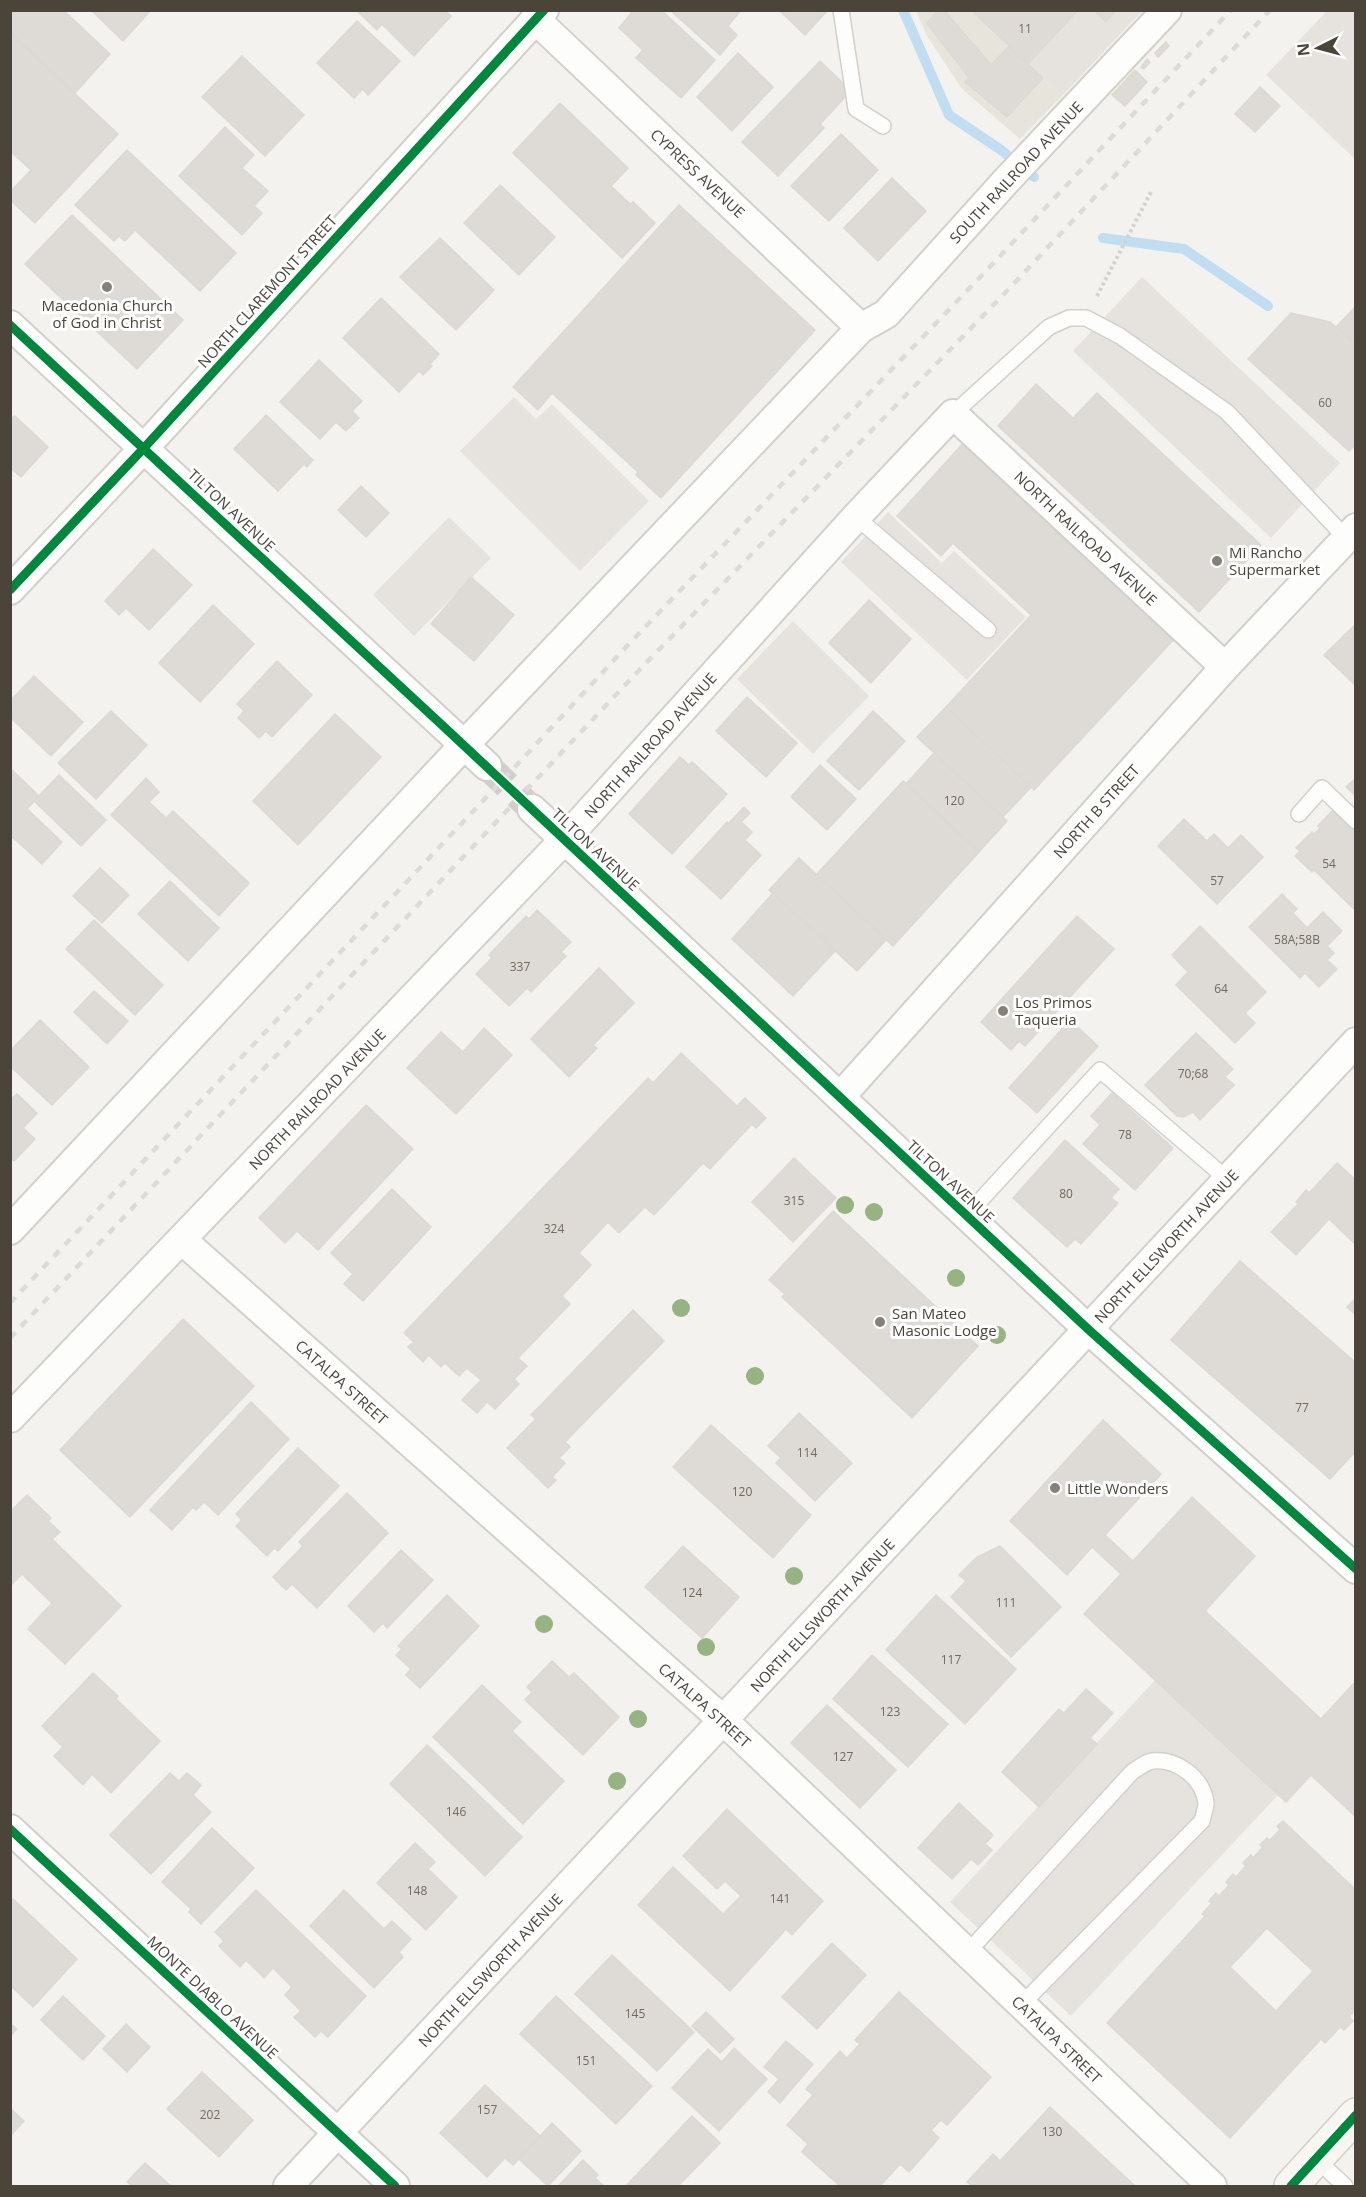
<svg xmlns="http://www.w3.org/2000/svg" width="1366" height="2197" font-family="'Open Sans',sans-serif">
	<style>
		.residential { fill: #e7e4dc }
		.industrial { fill: #e6e2de }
		.parking { fill: #e6e3df }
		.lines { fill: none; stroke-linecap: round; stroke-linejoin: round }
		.stream { stroke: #c0ddf1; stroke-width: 10 }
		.building { fill: #dedbd6; stroke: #dcd9d4; stroke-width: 1.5; fill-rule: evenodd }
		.minor-tunnel { stroke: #d2cfca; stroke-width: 28; stroke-dasharray: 28 14; stroke-linecap: butt }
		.service-casing { stroke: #d2d0cb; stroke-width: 18 }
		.minor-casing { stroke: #d2d0cb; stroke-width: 32 }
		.secondary-casing { stroke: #d3cfc5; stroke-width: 36 }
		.path { stroke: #d3d2cc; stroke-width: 4; stroke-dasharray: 3 3; stroke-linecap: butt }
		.service { stroke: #fdfdfc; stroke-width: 15 }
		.minor { stroke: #fdfdfc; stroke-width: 28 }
		.secondary { stroke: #f7f6f1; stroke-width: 33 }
		.rail { stroke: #dbdbda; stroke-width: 4.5; stroke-dasharray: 8 8; stroke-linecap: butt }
		.cycleway-casing { stroke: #fff; stroke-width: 13 }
		.cycleway { stroke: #00873e; stroke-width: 9 }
		.tree { fill: #96b382 }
		.poi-dot { fill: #868178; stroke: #fff; stroke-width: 2 }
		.labels { text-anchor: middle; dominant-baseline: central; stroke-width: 6; stroke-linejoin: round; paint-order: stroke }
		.number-label { font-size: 12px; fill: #706a61 }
		.street-label { font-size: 15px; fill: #4b4439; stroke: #fff }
		.poi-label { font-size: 15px; fill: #4b4439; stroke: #fff; text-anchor: start }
	</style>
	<rect width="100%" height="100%" fill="#f4f2ee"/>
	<polygon class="residential" points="916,11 971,11 1062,96 1020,139 962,89 927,36"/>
	<polygon class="industrial" points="971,11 1142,11 1062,96"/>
	<g class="parking">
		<polygon points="1327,11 1355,11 1355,159 1266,75"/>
		<polygon points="1142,277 1340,463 1271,538 1073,351"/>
		<polygon points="514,397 536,419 552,404 649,501 580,571 460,451"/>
		<polygon points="888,512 942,563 954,551 1026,617 967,680 841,562"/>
		<polygon points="449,517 491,558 414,636 373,595"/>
		<polygon points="793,621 869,696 813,754 737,679"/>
		<polygon points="1155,1680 1278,1795 1071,2016 950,1902"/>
	</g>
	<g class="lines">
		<g class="stream">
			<polyline points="903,10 949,115 1001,150 1034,177"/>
			<polyline points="1103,238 1184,249 1268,306"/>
		</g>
	</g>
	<g class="building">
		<polygon points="10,10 63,10 110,54 75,93 10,33"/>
		<polygon points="91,10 151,10 123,41"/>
		<polygon points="356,10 444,10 451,16 414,56 382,24 377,30"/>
		<polygon points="634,10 661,10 715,60 681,98 636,58 643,50 619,28"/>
		<polygon points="670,10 741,10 728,26 737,35 720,55"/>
		<polygon points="779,10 828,10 805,35"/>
		<polygon points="938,10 944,10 991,65 1009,46 1043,78 1007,117 965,82 969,78 927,23"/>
		<polygon points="971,10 1078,10 1028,64"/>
		<polygon points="1094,10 1116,10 1106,22"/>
		<polygon points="357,21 400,61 368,95 363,89 354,98 317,63"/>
		<polygon points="10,33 118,134 35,223 10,200 10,192 31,170 10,151"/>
		<polygon points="1166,42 1169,46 1158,57 1155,53"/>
		<polygon points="738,53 773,87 732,131 697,97"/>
		<polygon points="242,56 304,115 265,156 202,97"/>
		<polygon points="1147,59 1150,62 1144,69 1141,67"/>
		<polygon points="820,61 851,91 820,124 824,128 778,176 742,142"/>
		<polygon points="1135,70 1147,82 1125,106 1112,95"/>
		<polygon points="1260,87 1280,106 1255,132 1235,114"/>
		<polygon points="560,103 628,168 611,186 630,204 633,202 655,223 622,258 513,153"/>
		<polygon points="225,127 254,155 242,168 268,191 254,206 262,213 242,235 179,176"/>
		<polygon points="841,134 878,170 829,221 791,186"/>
		<polygon points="127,150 236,253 200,291 135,230 125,241 119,236 114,241 75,205"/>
		<polygon points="892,178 926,211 878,261 844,228"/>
		<polygon points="500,185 555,237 519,275 464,223"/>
		<polygon points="679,205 815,330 661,498 636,475 638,472 552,393 538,410 513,387"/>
		<polygon points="72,215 183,320 137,369 25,264"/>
		<polygon points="440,238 494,290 456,330 400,277"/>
		<polygon points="381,298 439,354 430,364 432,366 423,375 419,371 399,392 343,338"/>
		<polygon points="1356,306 1356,345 1336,327"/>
		<polygon points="1291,313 1330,322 1356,345 1356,444 1349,451 1248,359"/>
		<polygon points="319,360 362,401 352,411 359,418 346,431 336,422 320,439 280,402"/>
		<polygon points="1036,384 1073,418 1097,393 1261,545 1199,612 998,426"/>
		<polygon points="266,415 313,460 307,467 304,464 278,491 234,449"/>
		<polygon points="15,416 48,447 21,477 10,468 10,419"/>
		<polygon points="966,440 1177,636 1034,790 946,707 1031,615 953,543 941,556 897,516"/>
		<polygon points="361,486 389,513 366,537 338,510"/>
		<polygon points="153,549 192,585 149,630 126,608 119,615 105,601"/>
		<polygon points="471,577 514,615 474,661 431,624"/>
		<polygon points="869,600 911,639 871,683 829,643"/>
		<polygon points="213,605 254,644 200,702 159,663"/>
		<polygon points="1356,624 1356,686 1324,655"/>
		<polygon points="277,661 312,695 272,737 266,731 259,738 238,718 244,711 237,704"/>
		<polygon points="34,676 83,722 51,756 10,717 10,701"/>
		<polygon points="747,697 797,743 766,777 716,731"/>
		<polygon points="946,707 1031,787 1003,817 917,737"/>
		<polygon points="111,711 147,745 96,799 58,763"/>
		<polygon points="873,711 905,741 859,790 827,761"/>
		<polygon points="335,714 381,757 298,845 253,801"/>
		<polygon points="934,753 1007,821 979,852 906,784"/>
		<polygon points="680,757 689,765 692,762 727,794 672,854 629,814"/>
		<polygon points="820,765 856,799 827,830 791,797"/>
		<polygon points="10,768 39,796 27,809 62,842 42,864 10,835"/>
		<polygon points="59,775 106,820 81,846 34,801"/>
		<polygon points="146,778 159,792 149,802 166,818 173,811 249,883 219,916 111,815"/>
		<polygon points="1356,778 1356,796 1346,787"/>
		<polygon points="903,781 979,852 893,946 816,875"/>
		<polygon points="744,807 750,813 741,822 752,832 745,840 761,855 721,899 686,867 727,822 728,824"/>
		<polygon points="1341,811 1356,825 1356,911 1314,870 1312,872 1295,856 1300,851 1296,848 1312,832 1314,834 1320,828 1318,826 1331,812"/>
		<polygon points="1184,819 1207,841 1214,834 1228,848 1241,835 1263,857 1217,904 1158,846"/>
		<polygon points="799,858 886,940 857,971 769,890"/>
		<polygon points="100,868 129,895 102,923 73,896"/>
		<polygon points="170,881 219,928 188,961 138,914"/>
		<polygon points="773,893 835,951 793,996 732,939"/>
		<polygon points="1282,894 1297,909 1293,913 1307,928 1323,912 1342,931 1327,946 1334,953 1327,960 1337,969 1319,987 1305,973 1300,978 1249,927"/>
		<polygon points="537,910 571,942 561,952 566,956 531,992 527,988 509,1006 476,974 492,958 489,955 526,916 529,919"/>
		<polygon points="1077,916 1114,949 1025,1046 1019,1041 1011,1050 981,1022"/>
		<polygon points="94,920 163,985 135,1015 66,949"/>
		<polygon points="1200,926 1266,992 1245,1013 1255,1023 1235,1043 1176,985 1188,972 1172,955"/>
		<polygon points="599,968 634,1003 593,1045 597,1048 569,1077 531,1039"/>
		<polygon points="94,991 128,1021 107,1044 74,1012"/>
		<polygon points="40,1020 89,1067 52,1105 10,1066 10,1051"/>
		<polygon points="1070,1020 1098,1046 1037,1113 1009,1088"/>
		<polygon points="484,1028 512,1055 456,1114 407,1068 441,1032 463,1052"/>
		<polygon points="1196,1033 1233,1069 1225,1077 1234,1085 1200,1120 1193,1112 1184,1117 1177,1116 1145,1085"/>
		<polygon points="681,1053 737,1106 745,1098 766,1118 756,1128 752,1124 710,1169 703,1163 654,1215 645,1207 619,1233 608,1222 579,1253 591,1265 562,1296 570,1304 518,1358 527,1366 514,1379 519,1384 495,1409 487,1402 477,1413 462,1400 481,1380 467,1368 459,1376 445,1363 441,1367 429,1355 423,1362 408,1347 414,1342 404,1333 648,1078 653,1083"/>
		<polygon points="1112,1093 1173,1148 1135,1190 1083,1144 1100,1125 1091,1116"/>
		<polygon points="17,1094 37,1113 23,1128 35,1139 14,1161 10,1158 10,1100"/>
		<polygon points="366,1105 413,1149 318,1250 297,1231 285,1243 259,1218"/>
		<polygon points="1065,1140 1119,1189 1111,1198 1118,1203 1081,1244 1075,1239 1067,1247 1013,1198"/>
		<polygon points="794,1158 836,1198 793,1242 752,1202"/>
		<polygon points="1337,1163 1356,1180 1356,1245 1329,1219 1296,1255 1271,1232 1298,1204 1296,1202 1306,1190 1309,1193"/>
		<polygon points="392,1189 431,1227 363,1301 344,1284 353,1274 331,1253"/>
		<polygon points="833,1211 978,1346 912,1418 782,1297 785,1294 769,1280"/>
		<polygon points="1240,1261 1356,1363 1356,1451 1330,1479 1171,1340"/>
		<polygon points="1356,1298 1356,1315 1347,1307"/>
		<polygon points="633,1310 664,1341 565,1442 570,1447 559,1458 565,1463 552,1477 556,1480 548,1488 507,1448 536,1419 531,1415"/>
		<polygon points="183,1319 254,1386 130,1517 60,1450"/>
		<polygon points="251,1402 289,1439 218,1515 204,1502 196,1510 193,1507 172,1530 150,1510"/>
		<polygon points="799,1413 852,1463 815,1501 776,1463 781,1458 768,1446"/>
		<polygon points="1103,1420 1161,1474 1105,1535 1133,1561 1121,1574 1092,1547 1067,1575 1010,1521"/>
		<polygon points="711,1425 811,1515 773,1558 673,1467"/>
		<polygon points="298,1448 339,1486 278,1551 274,1548 267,1556 236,1526 242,1520 236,1514"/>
		<polygon points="347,1493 388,1533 317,1608 292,1584 286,1590 273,1577 303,1546 299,1542"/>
		<polygon points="27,1495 51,1518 48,1521 60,1532 52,1539 121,1606 65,1664 28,1629 52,1603 22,1574 10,1586 10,1512"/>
		<polygon points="1192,1497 1255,1556 1205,1611 1321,1719 1356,1681 1355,1816 1311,1775 1286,1802 1084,1614"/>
		<polygon points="683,1546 739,1597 702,1638 645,1587"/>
		<polygon points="1000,1546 1061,1607 1011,1657 951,1597 966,1581 959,1575 977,1557"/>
		<polygon points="401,1550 433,1580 387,1628 383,1623 374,1632 348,1606"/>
		<polygon points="447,1595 479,1626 420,1688 406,1675 411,1669 396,1655 402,1649 398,1646"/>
		<polygon points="936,1595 1016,1669 965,1724 886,1650"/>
		<polygon points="872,1655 948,1724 908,1767 833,1699"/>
		<polygon points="552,1661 569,1677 574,1673 619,1717 583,1755 525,1700 532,1692 527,1687"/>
		<polygon points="93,1673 118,1696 116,1699 160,1741 111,1793 92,1774 83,1785 54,1756 63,1747 42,1726"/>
		<polygon points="482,1685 521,1722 512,1731 564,1781 523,1824 433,1737"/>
		<polygon points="1086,1689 1113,1713 1090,1738 1097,1744 1039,1807 1002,1772 1059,1709 1064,1713"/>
		<polygon points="827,1705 896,1770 860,1808 791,1743"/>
		<polygon points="427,1745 522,1837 485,1876 390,1784"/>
		<polygon points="170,1773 179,1781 187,1773 201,1785 193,1795 211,1812 151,1874 110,1835"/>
		<polygon points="959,1803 993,1835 985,1844 992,1850 978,1865 971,1859 952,1879 918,1848"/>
		<polygon points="727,1809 823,1901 792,1935 786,1929 730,1991 638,1905 673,1867 723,1914 741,1896 725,1881 717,1889 683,1856"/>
		<path d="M1283,1821l73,69v119l-7,8 4,4 -9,9 -4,-3 -15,16 -4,-4 -91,99 -123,-115 98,-107 -3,-2 10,-11 -3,-2 7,-8 3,3 10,-11 -3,-3 7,-8 3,3 10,-11 -3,-3 8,-8 2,3 10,-11 -3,-2 7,-7 3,2 10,-10 -3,-4zM1267,1928l46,43 -37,40 -46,-44z"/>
		<polygon points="212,1828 254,1868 201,1924 189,1912 191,1909 162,1882"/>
		<polygon points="415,1843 435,1862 428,1869 457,1897 426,1930 377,1883"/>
		<polygon points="256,1890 366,1996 328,2037 321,2031 315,2037 294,2017 301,2011 285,1995 292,1987 273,1968 264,1978 246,1960 240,1967 219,1946 224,1941 215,1932"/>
		<polygon points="344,1890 384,1929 392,1921 411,1939 399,1952 403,1957 374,1988 310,1926"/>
		<polygon points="13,1899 77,1959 33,2007 10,1985 10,1901"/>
		<polygon points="832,1943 866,1975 817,2029 782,1997"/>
		<polygon points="612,1955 694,2032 657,2071 575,1994"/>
		<polygon points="899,1992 991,2077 947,2125 941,2120 931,2130 939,2138 909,2172 900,2164 880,2186 840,2186 802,2152 808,2144 787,2125 813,2095 806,2089 840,2051 847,2058 860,2044 855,2040"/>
		<polygon points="63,1996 105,2036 83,2060 41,2020"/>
		<polygon points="556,1996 652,2086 616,2124 520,2034"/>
		<polygon points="706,2012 734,2039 720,2053 692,2026"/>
		<polygon points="10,2023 17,2029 10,2036"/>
		<polygon points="126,2024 150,2047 127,2072 103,2049"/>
		<polygon points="786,2041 813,2064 780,2103 768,2092 779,2079 764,2067"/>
		<polygon points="734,2048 767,2079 719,2131 672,2088 708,2049 722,2062"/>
		<polygon points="202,2072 253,2120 219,2157 167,2109"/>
		<polygon points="485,2085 540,2136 513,2165 505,2158 487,2177 440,2133"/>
		<polygon points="1050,2107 1135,2186 972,2186 967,2182 993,2154 1000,2161"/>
		<polygon points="10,2108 24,2121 10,2136"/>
		<polygon points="692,2116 720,2143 678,2186 626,2186"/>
		<polygon points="552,2123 581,2151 548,2186 519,2159"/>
		<polygon points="583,2160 598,2175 595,2178 604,2186 563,2186 560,2184"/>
		<polygon points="145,2163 171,2186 132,2186 127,2182"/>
	</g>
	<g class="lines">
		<polyline class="minor-tunnel" points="487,766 532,809"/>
		<defs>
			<g id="service">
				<polyline points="841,10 856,109 883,126"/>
				<polyline points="953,414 1049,327 1069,318 1086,318 1120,336 1227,412 1346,538"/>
				<polyline points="856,517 988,630"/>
				<polyline points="1299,814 1322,788 1356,821"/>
				<polyline points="966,1216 1100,1070 1227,1179"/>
				<path d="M967,1953l165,-181c6,-4 14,-10 20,-11 25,-3 51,17 54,42 0,5 -3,13 -4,18l-181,184"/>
				<polyline points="1316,2159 1345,2186"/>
			</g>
			<g id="minor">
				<polyline points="535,19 861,328"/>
				<polyline points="10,325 487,766"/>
				<polyline points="10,590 144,448 544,10"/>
				<polyline points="532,809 1089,1330 1356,1569"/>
				<polyline points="840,1097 1225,667 1356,528"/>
				<polyline points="10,1230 464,745 861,328 886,314 1006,181 1167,10"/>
				<polyline points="182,1240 723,1720 1212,2186"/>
				<polyline points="10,1418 564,840 856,517 953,414 1225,667"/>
				<polyline points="10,1829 395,2186"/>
				<polyline points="288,2186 1356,1042"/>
			</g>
			<polyline id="secondary" points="1291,2186 1356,2115"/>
		</defs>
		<use href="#service" class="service-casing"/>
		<use href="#minor" class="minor-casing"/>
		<use href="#secondary" class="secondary-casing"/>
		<polyline class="path" points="1097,296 1151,192"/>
		<use href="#service" class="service"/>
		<use href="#minor" class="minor"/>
		<use href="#secondary" class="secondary"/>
		<g class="rail">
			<polyline points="10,1303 528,753 626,647 985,272 1231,10"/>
			<polyline points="10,1338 645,664 1005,293 1270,10"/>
		</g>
		<defs>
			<g id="cycleway">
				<polyline points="10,325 442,725 1089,1330 1356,1569"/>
				<polyline points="10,590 144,448 544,10"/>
				<polyline points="10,1829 395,2186"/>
				<polyline points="1291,2186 1356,2115"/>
			</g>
		</defs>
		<use href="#cycleway" class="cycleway-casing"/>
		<use href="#cycleway" class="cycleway"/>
	</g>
	<g class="tree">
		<circle cx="845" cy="1205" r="9"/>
		<circle cx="874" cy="1212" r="9"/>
		<circle cx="956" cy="1278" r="9"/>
		<circle cx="681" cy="1308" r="9"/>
		<circle cx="997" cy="1335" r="9"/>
		<circle cx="755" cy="1376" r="9"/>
		<circle cx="794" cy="1576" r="9"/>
		<circle cx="544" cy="1624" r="9"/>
		<circle cx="706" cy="1647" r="9"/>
		<circle cx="638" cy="1719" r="9"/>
		<circle cx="617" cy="1781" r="9"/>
	</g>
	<g class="poi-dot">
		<circle cx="107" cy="287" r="6"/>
		<circle cx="1217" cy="561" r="6"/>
		<circle cx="1003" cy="1011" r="6"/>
		<circle cx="880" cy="1322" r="6"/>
		<circle cx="1055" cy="1488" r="6"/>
	</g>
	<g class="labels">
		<g class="number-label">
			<text x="1025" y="28">11</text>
			<text x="1325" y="402">60</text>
			<text x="954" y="800">120</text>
			<text x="1329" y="863">54</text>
			<text x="1217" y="880">57</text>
			<text x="1297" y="939">58A;58B</text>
			<text x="520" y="966">337</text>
			<text x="1221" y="988">64</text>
			<text x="1193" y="1073">70;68</text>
			<text x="1125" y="1134">78</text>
			<text x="1066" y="1193">80</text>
			<text x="794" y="1200">315</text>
			<text x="554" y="1228">324</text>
			<text x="1302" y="1407">77</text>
			<text x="807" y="1452">114</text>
			<text x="742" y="1491">120</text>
			<text x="692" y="1592">124</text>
			<text x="1006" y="1602">111</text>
			<text x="951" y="1659">117</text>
			<text x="890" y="1711">123</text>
			<text x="843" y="1756">127</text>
			<text x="456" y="1811">146</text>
			<text x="417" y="1890">148</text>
			<text x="780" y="1898">141</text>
			<text x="635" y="2013">145</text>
			<text x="586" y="2060">151</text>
			<text x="487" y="2109">157</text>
			<text x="210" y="2114">202</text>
			<text x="1052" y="2131">130</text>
		</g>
		<g class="street-label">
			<text transform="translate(1016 172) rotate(-47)">SOUTH RAILROAD AVENUE</text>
			<text transform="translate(698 173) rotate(43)">CYPRESS AVENUE</text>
			<text transform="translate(267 291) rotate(-48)">NORTH CLAREMONT STREET</text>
			<text transform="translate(232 510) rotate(43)">TILTON AVENUE</text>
			<text transform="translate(1086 538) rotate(43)">NORTH RAILROAD AVENUE</text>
			<text transform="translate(650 745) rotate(-48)">NORTH RAILROAD AVENUE</text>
			<text transform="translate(1096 811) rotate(-48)">NORTH B STREET</text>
			<text transform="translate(596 849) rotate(43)">TILTON AVENUE</text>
			<text transform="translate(317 1099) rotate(-46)">NORTH RAILROAD AVENUE</text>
			<text transform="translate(951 1181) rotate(43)">TILTON AVENUE</text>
			<text transform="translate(1166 1246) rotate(-47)">NORTH ELLSWORTH AVENUE</text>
			<text transform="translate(342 1382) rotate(42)">CATALPA STREET</text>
			<text transform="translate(822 1615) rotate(-47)">NORTH ELLSWORTH AVENUE</text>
			<text transform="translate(705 1705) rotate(42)">CATALPA STREET</text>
			<text transform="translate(490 1970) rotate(-47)">NORTH ELLSWORTH AVENUE</text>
			<text transform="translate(213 1997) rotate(43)">MONTE DIABLO AVENUE</text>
			<text transform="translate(1057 2039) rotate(44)">CATALPA STREET</text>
		</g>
		<g class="poi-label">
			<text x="107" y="305" text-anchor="middle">Macedonia Church<tspan x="107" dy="17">of God in Christ</tspan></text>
			<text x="1229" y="552">Mi Rancho<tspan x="1229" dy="17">Supermarket</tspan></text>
			<text x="1015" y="1002">Los Primos<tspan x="1015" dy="17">Taqueria</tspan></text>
			<text x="892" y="1313">San Mateo<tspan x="892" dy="17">Masonic Lodge</tspan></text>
			<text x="1067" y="1488">Little Wonders</text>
		</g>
	</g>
	<rect width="1366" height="2197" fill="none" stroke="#4b4439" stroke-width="24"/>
	<g transform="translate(1318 48) rotate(264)" stroke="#ffffff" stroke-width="4.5" paint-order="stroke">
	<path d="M0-4.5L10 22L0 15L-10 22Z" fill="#4b4439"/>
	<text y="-9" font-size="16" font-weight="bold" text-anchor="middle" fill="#4b4439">N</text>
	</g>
</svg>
